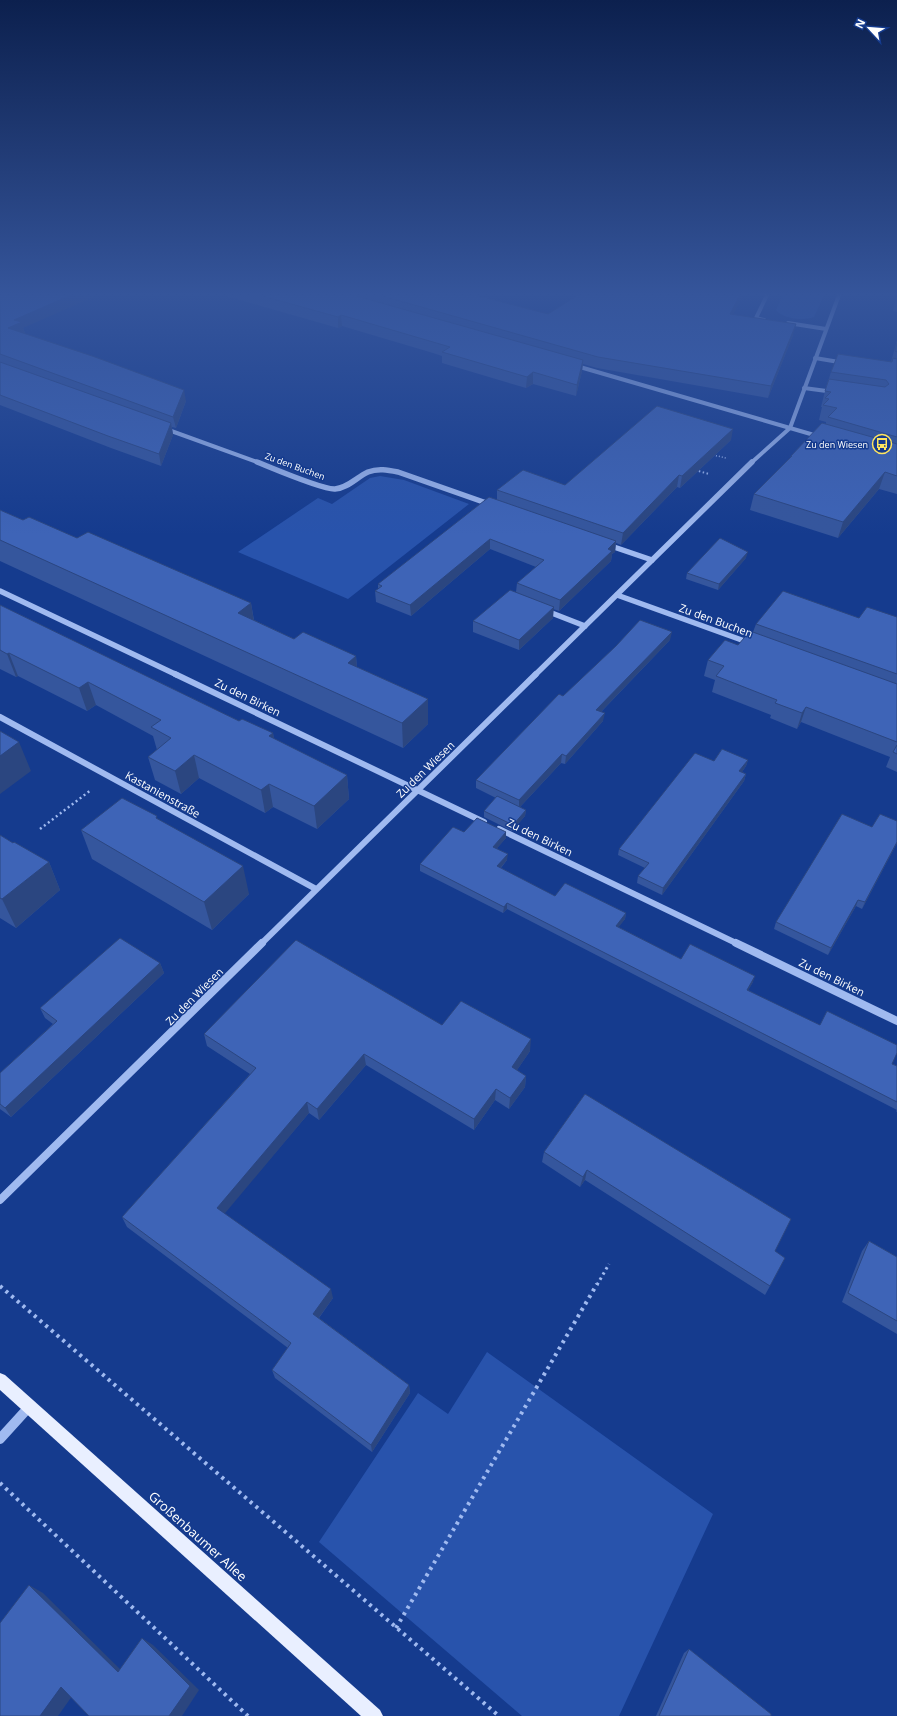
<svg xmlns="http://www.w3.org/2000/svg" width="897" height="1716" font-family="'Open Sans',sans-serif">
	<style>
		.green { fill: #2853ac }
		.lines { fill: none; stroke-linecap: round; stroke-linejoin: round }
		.path-far4 { stroke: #a0baf0; stroke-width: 1.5; stroke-dasharray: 1 2; stroke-linecap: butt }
		.path-far3 { stroke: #a0baf0; stroke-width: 2; stroke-dasharray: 1.5 2.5; stroke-linecap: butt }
		.path-far2 { stroke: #a0baf0; stroke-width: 2.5; stroke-dasharray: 2 3; stroke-linecap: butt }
		.path-far1 { stroke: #a0baf0; stroke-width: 3; stroke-dasharray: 2.5 3.5; stroke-linecap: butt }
		.path { stroke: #a0baf0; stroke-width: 4; stroke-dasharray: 3 4.5; stroke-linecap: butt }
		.minor-far4 { stroke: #a0baf0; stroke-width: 4 }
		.minor-far3 { stroke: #a0baf0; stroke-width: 5.5 }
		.minor-far2 { stroke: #a0baf0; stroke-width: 6 }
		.minor-far1 { stroke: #a0baf0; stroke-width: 8 }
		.minor { stroke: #a0baf0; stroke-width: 10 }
		.major { fill: #e9efff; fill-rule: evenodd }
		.wall { fill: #35569d }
		.shaded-wall { fill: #2b4680 }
		.building { fill: #3e64b7; stroke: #2b4680 }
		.labels { text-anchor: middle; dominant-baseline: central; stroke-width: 3; stroke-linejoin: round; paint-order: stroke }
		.far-poi-label { font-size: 9px; fill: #fff; stroke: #153b8e; text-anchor: end }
		.far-street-label { font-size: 9px; fill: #fff; stroke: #153b8e }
		.street-label { font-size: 11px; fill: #fff; stroke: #153b8e }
		.near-street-label { font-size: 13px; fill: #fff; stroke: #153b8e }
	</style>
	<rect width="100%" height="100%" fill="#153b8e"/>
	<g class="green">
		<path d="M783,295h41l-10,22c-10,4 -31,2 -38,-7z"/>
		<polygon points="380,476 404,480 469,504 348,599 238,552 318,498 332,504 370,478"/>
		<polygon points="487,1352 713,1514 619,1716 522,1716 319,1542 418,1393 448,1414"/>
	</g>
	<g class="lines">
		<polyline class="path-far4" points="713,455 726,458"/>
		<polyline class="path-far3" points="695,470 709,474"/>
		<polyline class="path-far2" points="40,829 91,790"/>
		<polyline class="path-far1" points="597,1285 609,1264"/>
		<g class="path">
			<polyline points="0,1286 499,1716"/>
			<polyline points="0,1483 248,1716"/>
			<polyline points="396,1628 597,1284"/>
		</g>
		<g class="minor-far4">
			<polyline points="764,320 756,318 767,295"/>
			<polyline points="788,323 826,329"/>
			<polyline points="815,358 845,363"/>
			<polyline points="573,365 821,437"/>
			<polyline points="804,388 834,392"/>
			<polyline points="163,428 260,463"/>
			<polyline points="751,463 790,428 839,295"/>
		</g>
		<g class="minor-far3">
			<path d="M257,462c15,6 66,28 78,27 13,-1 22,-12 33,-17 10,-4 20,-2 30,0l94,33"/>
			<polyline points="608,545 652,560"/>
			<polyline points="0,591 177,675"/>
			<polyline points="617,595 750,643"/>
			<polyline points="544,610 585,626"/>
			<polyline points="535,675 752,462"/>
		</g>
		<g class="minor-far2">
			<polyline points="175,674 484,822"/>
			<polyline points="0,717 316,889"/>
			<polyline points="499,829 738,944"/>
			<polyline points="261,944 536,674"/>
		</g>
		<g class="minor-far1">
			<polyline points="736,943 897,1021"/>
			<polyline points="0,1200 262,943"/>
		</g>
		<polyline class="minor" points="0,1439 29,1407"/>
		<polygon class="major" points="0,1373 5,1375 380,1710 383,1716 361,1716 0,1390"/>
	</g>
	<g class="wall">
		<polygon points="0,295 23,328 25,333 24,334 186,401 176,428 172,427 173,435 161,466 111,448 0,405"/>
		<polygon points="226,295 475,295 548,314 733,315 793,335 768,398 597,368 583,364 582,371 576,396 533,384 526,388 442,363 442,356 433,353 342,326 338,328 226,296"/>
		<polygon points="897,295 897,312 893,311"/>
		<polygon points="897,340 897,494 879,489 838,538 750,510 754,494 790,458 791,456 826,424 826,422 819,420 822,407 821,407 825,391 831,372 891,362"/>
		<polygon points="731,440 680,488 677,487 621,545 616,543 615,552 612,554 611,561 559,611 553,609 553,618 519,650 473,632 473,621 516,592 517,583 536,567 490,549 411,616 376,602 375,591 378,589 378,584 497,500 497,490 565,485"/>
		<polygon points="0,510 23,520 77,538 251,603 254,620 294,639 356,656 357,667 428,699 428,724 403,748 0,561"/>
		<polygon points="746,558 718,590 686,579 687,573"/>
		<polygon points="0,605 239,721 273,733 274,739 347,775 349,799 317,829 273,807 265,813 199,778 181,794 155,780 148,757 157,750 153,736 96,705 87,711 18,676 16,677 0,669"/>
		<polygon points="897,617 897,772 886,767 890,757 801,722 797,729 770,718 771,715 712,692 715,680 704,676 708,660 738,645 753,632 756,624 859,618"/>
		<polygon points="670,640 601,712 603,721 565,764 561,763 520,807 526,810 525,816 512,831 484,817 484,811 496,798 476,788 476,780 563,696"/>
		<polygon points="748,760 746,766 742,772 746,774 744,781 662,895 637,883 638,876 645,868 618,855 619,849 714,761"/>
		<polygon points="158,819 249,894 212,930 92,859 81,830"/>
		<polygon points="464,832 506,832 506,838 497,848 507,860 501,868 555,896 626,913 625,919 618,927 681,959 753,982 748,990 897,1066 897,1112 896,1111 897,1110 507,909 503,913 420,871 420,864"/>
		<polygon points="0,835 13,843 49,862 60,890 16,928 0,918"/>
		<polygon points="897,843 862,909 856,906 828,955 774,929 776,922"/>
		<polygon points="160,963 164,973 11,1117 0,1109 0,1073 53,1024 45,1018 40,1008"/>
		<polygon points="442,1025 530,1051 517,1070 526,1076 525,1087 509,1109 495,1100 474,1130 366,1065 319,1120 309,1113 224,1213 333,1298 319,1318 409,1385 410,1393 372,1452 275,1378 272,1370 288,1348 127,1227 122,1217 250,1074 207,1046 204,1034"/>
		<polygon points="585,1094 770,1286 765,1295 585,1180 580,1187 542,1162 544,1152"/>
		<polygon points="869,1241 897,1257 897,1334 842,1302 862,1251"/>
		<polygon points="689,1649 771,1716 656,1716 684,1653"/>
	</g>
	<g class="shaded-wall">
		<polygon points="71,295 98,295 23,328 25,333 11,339 8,328 14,320"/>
		<polygon points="740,295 743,295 728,325 730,314"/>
		<polygon points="341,315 342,326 338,328 338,317"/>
		<polygon points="796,324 793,335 768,398 771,386"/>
		<polygon points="583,360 582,371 576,396 577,385"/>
		<polygon points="533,372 533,384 526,388 527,377"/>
		<polygon points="184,390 186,401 176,428 173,417"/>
		<polygon points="171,423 173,435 161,466 159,454"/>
		<polygon points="733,429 731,440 680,488 682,476"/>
		<polygon points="885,472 879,489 838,538 843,522"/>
		<polygon points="679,475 677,487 621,545 623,533"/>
		<polygon points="490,539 490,549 411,616 410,605"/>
		<polygon points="616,541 615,552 612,554 611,561 559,611 560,600"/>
		<polygon points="748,552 746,558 718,590 719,584"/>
		<polygon points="251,603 255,628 238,613"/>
		<polygon points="554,607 553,618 519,650 519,640"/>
		<polygon points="672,632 670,640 595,718 596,710"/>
		<polygon points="9,653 18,676 16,677 7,654"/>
		<polygon points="356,656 358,681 348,663"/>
		<polygon points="88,682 96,705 87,711 79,688"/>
		<polygon points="428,699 428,724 403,748 402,723"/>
		<polygon points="806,707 801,722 797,729 802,713"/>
		<polygon points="605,713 603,721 565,764 566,756"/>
		<polygon points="273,733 277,757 269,736"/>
		<polygon points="19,742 31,771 0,794 0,756"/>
		<polygon points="562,754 561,763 519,808 519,800"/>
		<polygon points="194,755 199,778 181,794 175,771"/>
		<polygon points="748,760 746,766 738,778 739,771"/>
		<polygon points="746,774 744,781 662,895 663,888"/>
		<polygon points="347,775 349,799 317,829 314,806"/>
		<polygon points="269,784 273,807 265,813 261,790"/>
		<polygon points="526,810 525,816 512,831 513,825"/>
		<polygon points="506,832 506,838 493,853 493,847"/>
		<polygon points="897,842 897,843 862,909 865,902"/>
		<polygon points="508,854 507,860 497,872 497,866"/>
		<polygon points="49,862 60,890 16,928 2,899"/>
		<polygon points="243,866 249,894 212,930 204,902"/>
		<polygon points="858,900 856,906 828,955 831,948"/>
		<polygon points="507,903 507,909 503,913 504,907"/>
		<polygon points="626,913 625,919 615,932 616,926"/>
		<polygon points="160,963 164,973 11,1117 5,1108"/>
		<polygon points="755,976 753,982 745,996 747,990"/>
		<polygon points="531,1039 530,1051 511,1079 512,1067"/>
		<polygon points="364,1054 366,1065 319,1120 317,1109"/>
		<polygon points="526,1076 525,1087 509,1109 510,1098"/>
		<polygon points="496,1089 495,1100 474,1130 474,1119"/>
		<polygon points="307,1102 309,1113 221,1218 217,1208"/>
		<polygon points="587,1170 585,1180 580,1187 583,1177"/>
		<polygon points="331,1289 333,1298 315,1323 313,1314"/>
		<polygon points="409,1385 410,1393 372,1452 371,1445"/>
		<polygon points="29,1585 43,1593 129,1678 118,1672"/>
		<polygon points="142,1638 153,1645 199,1690 182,1716 169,1716"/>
		<polygon points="61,1687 75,1692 58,1716 40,1716"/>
	</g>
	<g class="building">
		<polygon points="0,295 71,295 14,320 22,322 8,328 95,357 184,390 173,417 0,354"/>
		<polygon points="259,295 353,295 583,360 577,385 533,372 527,377 442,352 450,347 433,342 341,315 338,317"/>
		<polygon points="379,295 475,295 548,314 578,295 740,295 730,314 796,324 771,386 598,357"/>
		<polygon points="897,343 897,352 895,351"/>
		<polygon points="838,354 892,362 893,358 897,359 897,437 828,417 837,408 823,405 829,399 825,398 831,392 825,391 829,379 885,387 889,384 886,380 831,372"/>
		<polygon points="0,362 171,423 159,454 108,436 0,395"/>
		<polygon points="657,406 733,429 682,476 679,475 623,533 497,490 523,470 565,485"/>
		<polygon points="822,423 897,444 897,476 885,472 843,522 754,494 792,456 791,456"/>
		<polygon points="489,497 616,541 608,549 612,551 560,600 517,583 544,560 490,539 410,605 375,591 382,586 378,584"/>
		<polygon points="0,510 23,520 29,517 77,538 88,532 251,603 238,613 294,639 303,632 356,656 348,663 428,699 402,723 0,540"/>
		<polygon points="720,538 748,552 719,584 687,573"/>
		<polygon points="510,590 554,607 519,640 473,621"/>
		<polygon points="783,591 859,618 867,607 897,617 897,674 756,624"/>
		<polygon points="0,605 239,721 242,719 273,733 269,736 347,775 314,806 269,784 261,790 194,755 175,771 148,757 171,738 151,727 161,720 88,682 79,688 9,653 7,654 0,650"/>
		<polygon points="640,620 670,631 672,632 596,710 605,713 566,756 562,754 519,800 476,780 559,694 563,696 616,646"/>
		<polygon points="750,631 897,684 897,742 806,707 802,713 775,703 777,700 716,676 724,666 708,660 725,640 738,645"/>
		<polygon points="0,731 19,742 0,756"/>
		<polygon points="897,745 897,754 893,752"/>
		<polygon points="722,749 748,760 739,771 746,774 663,888 638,876 649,863 619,849 695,753 714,761"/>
		<polygon points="497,796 526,810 513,825 484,811"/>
		<polygon points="122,798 157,816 156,818 243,866 204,902 81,830"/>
		<polygon points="842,814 872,827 880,814 897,821 897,842 865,902 858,900 831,948 776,922"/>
		<polygon points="477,818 506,832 493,847 508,854 497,866 555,896 565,883 626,913 616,926 681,959 690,944 755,976 747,990 820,1025 827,1011 897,1045 897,1053 892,1064 897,1066 897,1102 507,903 504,907 420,864 453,827 464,832"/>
		<polygon points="0,835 13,843 14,842 49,862 2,899 0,898"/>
		<polygon points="120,938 160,963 5,1108 0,1104 0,1073 57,1021 40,1008"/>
		<polygon points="296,940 442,1025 461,1001 531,1039 512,1067 526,1076 510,1098 496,1089 474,1119 364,1054 317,1109 307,1102 217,1208 331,1289 313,1314 409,1385 371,1445 272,1370 291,1343 122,1217 256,1068 204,1034"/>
		<polygon points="585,1094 791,1219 775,1251 785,1258 770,1286 587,1170 583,1177 544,1152"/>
		<polygon points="869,1241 897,1257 897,1321 848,1293"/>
		<polygon points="29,1585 118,1672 142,1638 190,1686 169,1716 89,1716 61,1687 40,1716 0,1716 0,1623"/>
		<polygon points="689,1649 771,1714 771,1716 659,1716"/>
	</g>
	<linearGradient id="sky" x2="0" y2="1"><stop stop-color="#0c204e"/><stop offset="0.55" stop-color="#35559b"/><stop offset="1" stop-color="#35559b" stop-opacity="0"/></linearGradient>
	<rect width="897" height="535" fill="url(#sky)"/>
	<defs>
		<symbol id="bus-ring" viewBox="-11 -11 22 22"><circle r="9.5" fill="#153b8e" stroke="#ffe55f" stroke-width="1.5"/><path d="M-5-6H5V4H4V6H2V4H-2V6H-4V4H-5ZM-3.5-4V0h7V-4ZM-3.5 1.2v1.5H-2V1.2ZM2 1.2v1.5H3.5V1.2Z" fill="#ffe55f"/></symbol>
	</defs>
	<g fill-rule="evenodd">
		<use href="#bus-ring" x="871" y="433" width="22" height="22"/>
	</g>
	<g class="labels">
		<g class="far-poi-label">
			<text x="868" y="444">Zu den Wiesen</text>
		</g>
		<g class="far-street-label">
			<text transform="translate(295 466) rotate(20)">Zu den Buchen</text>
		</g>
		<g class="street-label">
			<text transform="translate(716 620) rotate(20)">Zu den Buchen</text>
			<text transform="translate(248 697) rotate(26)">Zu den Birken</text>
			<text transform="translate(425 769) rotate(-44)">Zu den Wiesen</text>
			<text transform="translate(163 794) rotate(29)">Kastanienstraße</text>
			<text transform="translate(540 837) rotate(26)">Zu den Birken</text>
			<text transform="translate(832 977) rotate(26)">Zu den Birken</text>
			<text transform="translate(194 996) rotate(-45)">Zu den Wiesen</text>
		</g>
		<g class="near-street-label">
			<text transform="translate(198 1536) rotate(42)">Großenbaumer Allee</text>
		</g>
	</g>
	<g transform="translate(869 28) rotate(296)" stroke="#153b8e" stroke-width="3" paint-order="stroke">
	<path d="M0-3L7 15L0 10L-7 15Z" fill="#ffffff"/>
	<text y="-6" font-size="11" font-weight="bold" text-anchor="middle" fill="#ffffff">N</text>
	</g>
</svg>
